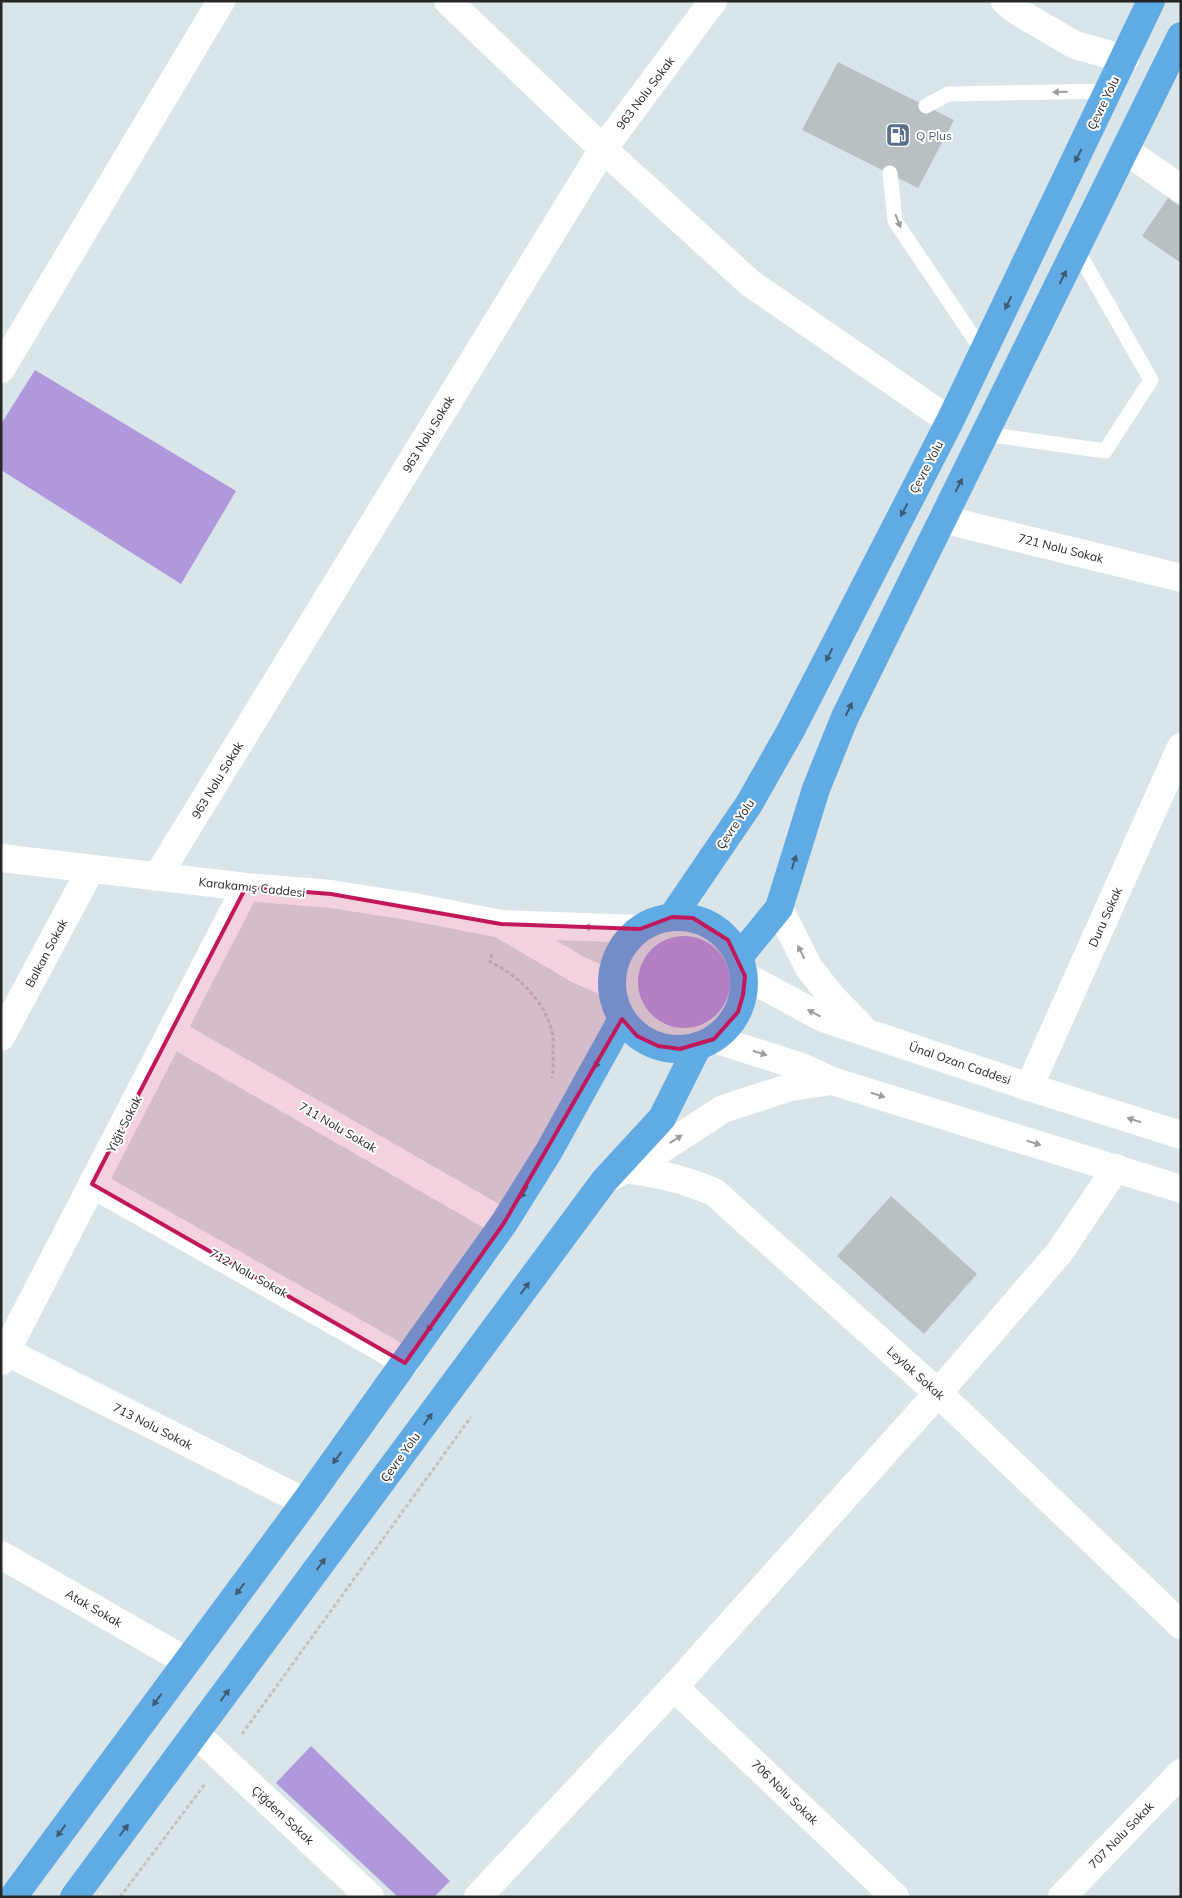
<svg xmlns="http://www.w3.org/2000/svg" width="1182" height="1898" font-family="Mulish,sans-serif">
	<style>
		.green { fill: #af98dc }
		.building { fill: #b8c0c3 }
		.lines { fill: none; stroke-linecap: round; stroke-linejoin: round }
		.path { stroke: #c2c2c2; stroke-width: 3; stroke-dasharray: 4 2.5; stroke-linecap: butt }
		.lane { stroke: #fff; stroke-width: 15 }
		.street { stroke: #fff; stroke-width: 28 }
		.secondary { stroke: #fff; stroke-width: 28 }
		.primary { stroke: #61abe5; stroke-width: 28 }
		.oneway { fill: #9d9d9d }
		.oneway2 { fill: #3e5b72 }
		.marked { fill: #c2185b; fill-opacity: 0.2; stroke: #c2185b; stroke-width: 4; stroke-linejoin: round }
		.labels { text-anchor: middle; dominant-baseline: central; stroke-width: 4; stroke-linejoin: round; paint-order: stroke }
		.street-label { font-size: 12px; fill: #262626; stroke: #fff }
		.service-label { font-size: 12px; fill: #4e5e75; stroke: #fff; text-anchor: start }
	</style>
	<rect width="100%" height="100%" fill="#d9e5e8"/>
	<g class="green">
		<polygon points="35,370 236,491 181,584 1,470 1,424"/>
		<circle cx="684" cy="982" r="46"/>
		<polygon points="311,1746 450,1881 434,1897 398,1897 276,1783"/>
	</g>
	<g class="building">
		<polygon points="838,62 954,120 918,188 802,130"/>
		<polygon points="1168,198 1181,207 1181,263 1142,236"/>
		<polygon points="891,1196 977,1274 924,1334 837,1256"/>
	</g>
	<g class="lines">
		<g class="path">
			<path d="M492,954l-2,8c27,12 55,39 62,70 2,5 1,13 1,19 0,9 1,18 -1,27"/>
			<polyline points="242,1734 471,1417"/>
			<polyline points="120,1897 205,1784"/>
		</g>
		<g class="lane">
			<polyline points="926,106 948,94 1109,91"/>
			<polyline points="890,173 895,221 984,353"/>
			<polyline points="985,434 1105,451 1151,380 1077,250"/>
		</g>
		<g class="street">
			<polyline points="448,1 603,149 750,283 950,421"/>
			<polyline points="1005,1 1020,13 1075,45 1125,59"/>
			<polyline points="1125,150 1181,189"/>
			<polyline points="1,369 221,1"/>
			<polyline points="942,519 1181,578"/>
			<polyline points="1,858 246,887 331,894 414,907 501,924"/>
			<polyline points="157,877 603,149 713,1"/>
			<polyline points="171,1032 504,1223"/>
			<polyline points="1,1037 91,869"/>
			<polyline points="1029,1087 1181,747"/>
			<path d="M623,1169c34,4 60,10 91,23l224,201 243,232"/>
			<polyline points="92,1184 384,1349 405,1363"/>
			<polyline points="1,1349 305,1502"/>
			<polyline points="1,1361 246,887"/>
			<polyline points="1,1555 186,1661"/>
			<polyline points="674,1687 895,1897"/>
			<polyline points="196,1734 370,1897"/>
			<polyline points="478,1897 674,1687 938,1393 1059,1253 1116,1168"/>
			<polyline points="1062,1897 1181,1773"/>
		</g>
		<g class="secondary">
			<polyline points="779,908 809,968 832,997 862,1028"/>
			<polyline points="501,924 640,929"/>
			<polyline points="504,926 579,970 611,984"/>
			<polyline points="745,976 823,1018 1029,1087 1181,1135"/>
			<polyline points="714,1039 799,1066 832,1081 1181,1189"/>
			<polyline points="611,1177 660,1150 723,1109 791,1087 832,1081"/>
		</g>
		<g class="primary">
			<polyline points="672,917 749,804 791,730 950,421 1151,1"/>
			<circle cx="678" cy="983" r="66"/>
			<polyline points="739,957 779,908 816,789 845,717 1181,36"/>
			<polyline points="13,1897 305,1502 504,1223 549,1151 622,1019"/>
			<polyline points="74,1897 604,1181 662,1118 698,1046"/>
		</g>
	</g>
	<defs><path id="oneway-solid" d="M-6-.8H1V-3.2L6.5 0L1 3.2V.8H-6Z" transform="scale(1.25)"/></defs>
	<g class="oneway">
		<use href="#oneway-solid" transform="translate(1060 92) rotate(179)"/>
		<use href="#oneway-solid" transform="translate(898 221) rotate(69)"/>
		<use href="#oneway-solid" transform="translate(591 927) rotate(-178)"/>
		<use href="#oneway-solid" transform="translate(801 952) rotate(-117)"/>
		<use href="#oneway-solid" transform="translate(814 1013) rotate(-152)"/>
		<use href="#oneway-solid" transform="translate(760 1053) rotate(18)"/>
		<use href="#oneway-solid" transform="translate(878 1095) rotate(17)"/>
		<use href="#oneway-solid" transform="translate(1134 1120) rotate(-162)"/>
		<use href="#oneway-solid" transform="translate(676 1139) rotate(-33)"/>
		<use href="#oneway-solid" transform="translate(1034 1143) rotate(17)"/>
	</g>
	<g class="oneway2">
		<use href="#oneway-solid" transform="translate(1078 156) rotate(116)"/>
		<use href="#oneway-solid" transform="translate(1063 277) rotate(-64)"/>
		<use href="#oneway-solid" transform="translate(1008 303) rotate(116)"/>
		<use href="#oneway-solid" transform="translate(959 485) rotate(-63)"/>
		<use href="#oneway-solid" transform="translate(904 510) rotate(118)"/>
		<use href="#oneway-solid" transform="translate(829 655) rotate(117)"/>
		<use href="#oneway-solid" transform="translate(849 709) rotate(-64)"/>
		<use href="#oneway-solid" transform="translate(794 862) rotate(-73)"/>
		<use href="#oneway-solid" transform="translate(598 1062) rotate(119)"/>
		<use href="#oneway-solid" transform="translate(524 1192) rotate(122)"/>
		<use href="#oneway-solid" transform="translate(525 1288) rotate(-54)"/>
		<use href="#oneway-solid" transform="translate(431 1326) rotate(125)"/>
		<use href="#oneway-solid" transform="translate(428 1419) rotate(-54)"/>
		<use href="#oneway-solid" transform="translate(337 1458) rotate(126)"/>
		<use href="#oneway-solid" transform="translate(321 1564) rotate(-54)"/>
		<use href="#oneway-solid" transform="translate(240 1589) rotate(127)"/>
		<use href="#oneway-solid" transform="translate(225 1695) rotate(-54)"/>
		<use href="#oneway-solid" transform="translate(157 1700) rotate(126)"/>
		<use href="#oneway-solid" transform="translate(124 1830) rotate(-53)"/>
		<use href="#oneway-solid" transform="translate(61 1831) rotate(126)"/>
	</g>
	<path class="marked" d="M246,887l85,7 170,30 139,5 32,-12 21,1 35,22 17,36 -2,19 -5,17 -24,27 -34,10 -22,-3 -21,-10 -15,-17 -118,204 -99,140 -313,-179z"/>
	<defs>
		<symbol id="fuel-square" viewBox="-11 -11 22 22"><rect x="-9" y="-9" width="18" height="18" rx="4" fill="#5c6f8a" stroke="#fff"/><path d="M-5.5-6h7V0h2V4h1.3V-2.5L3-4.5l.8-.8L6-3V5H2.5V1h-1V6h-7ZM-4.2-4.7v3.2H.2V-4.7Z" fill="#fff"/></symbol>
	</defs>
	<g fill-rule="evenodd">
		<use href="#fuel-square" x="884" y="121" width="28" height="28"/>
	</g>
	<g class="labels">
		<g class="street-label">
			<text transform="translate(645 93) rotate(-53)">963 Nolu Sokak</text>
			<text transform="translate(1103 103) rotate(-64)">Çevre Yolu</text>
			<text transform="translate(428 434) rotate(-59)">963 Nolu Sokak</text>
			<text transform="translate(926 467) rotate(-62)">Çevre Yolu</text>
			<text transform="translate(1061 548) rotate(14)">721 Nolu Sokak</text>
			<text transform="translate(217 780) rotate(-59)">963 Nolu Sokak</text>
			<text transform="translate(735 824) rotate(-56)">Çevre Yolu</text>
			<text transform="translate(252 887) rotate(6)">Karakamış Caddesi</text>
			<text transform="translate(1105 917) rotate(-66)">Duru Sokak</text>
			<text transform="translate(46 953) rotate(-62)">Balkan Sokak</text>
			<text transform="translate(960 1063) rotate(19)">Ünal Ozan Caddesi</text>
			<text transform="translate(124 1124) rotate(-63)">Yiğit Sokak</text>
			<text transform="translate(338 1127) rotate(30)">711 Nolu Sokak</text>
			<text transform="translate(249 1273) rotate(29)">712 Nolu Sokak</text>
			<text transform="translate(916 1373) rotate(42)">Leylak Sokak</text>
			<text transform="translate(153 1426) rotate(27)">713 Nolu Sokak</text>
			<text transform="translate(400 1457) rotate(-54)">Çevre Yolu</text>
			<text transform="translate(94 1608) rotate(30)">Atak Sokak</text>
			<text transform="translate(785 1792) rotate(44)">706 Nolu Sokak</text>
			<text transform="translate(283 1815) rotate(43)">Çiğdem Sokak</text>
			<text transform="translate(1121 1835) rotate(-46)">707 Nolu Sokak</text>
		</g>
		<g class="service-label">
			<text x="916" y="135">Q Plus</text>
		</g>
	</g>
	<rect width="1182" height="1898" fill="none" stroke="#262626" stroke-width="5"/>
</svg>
